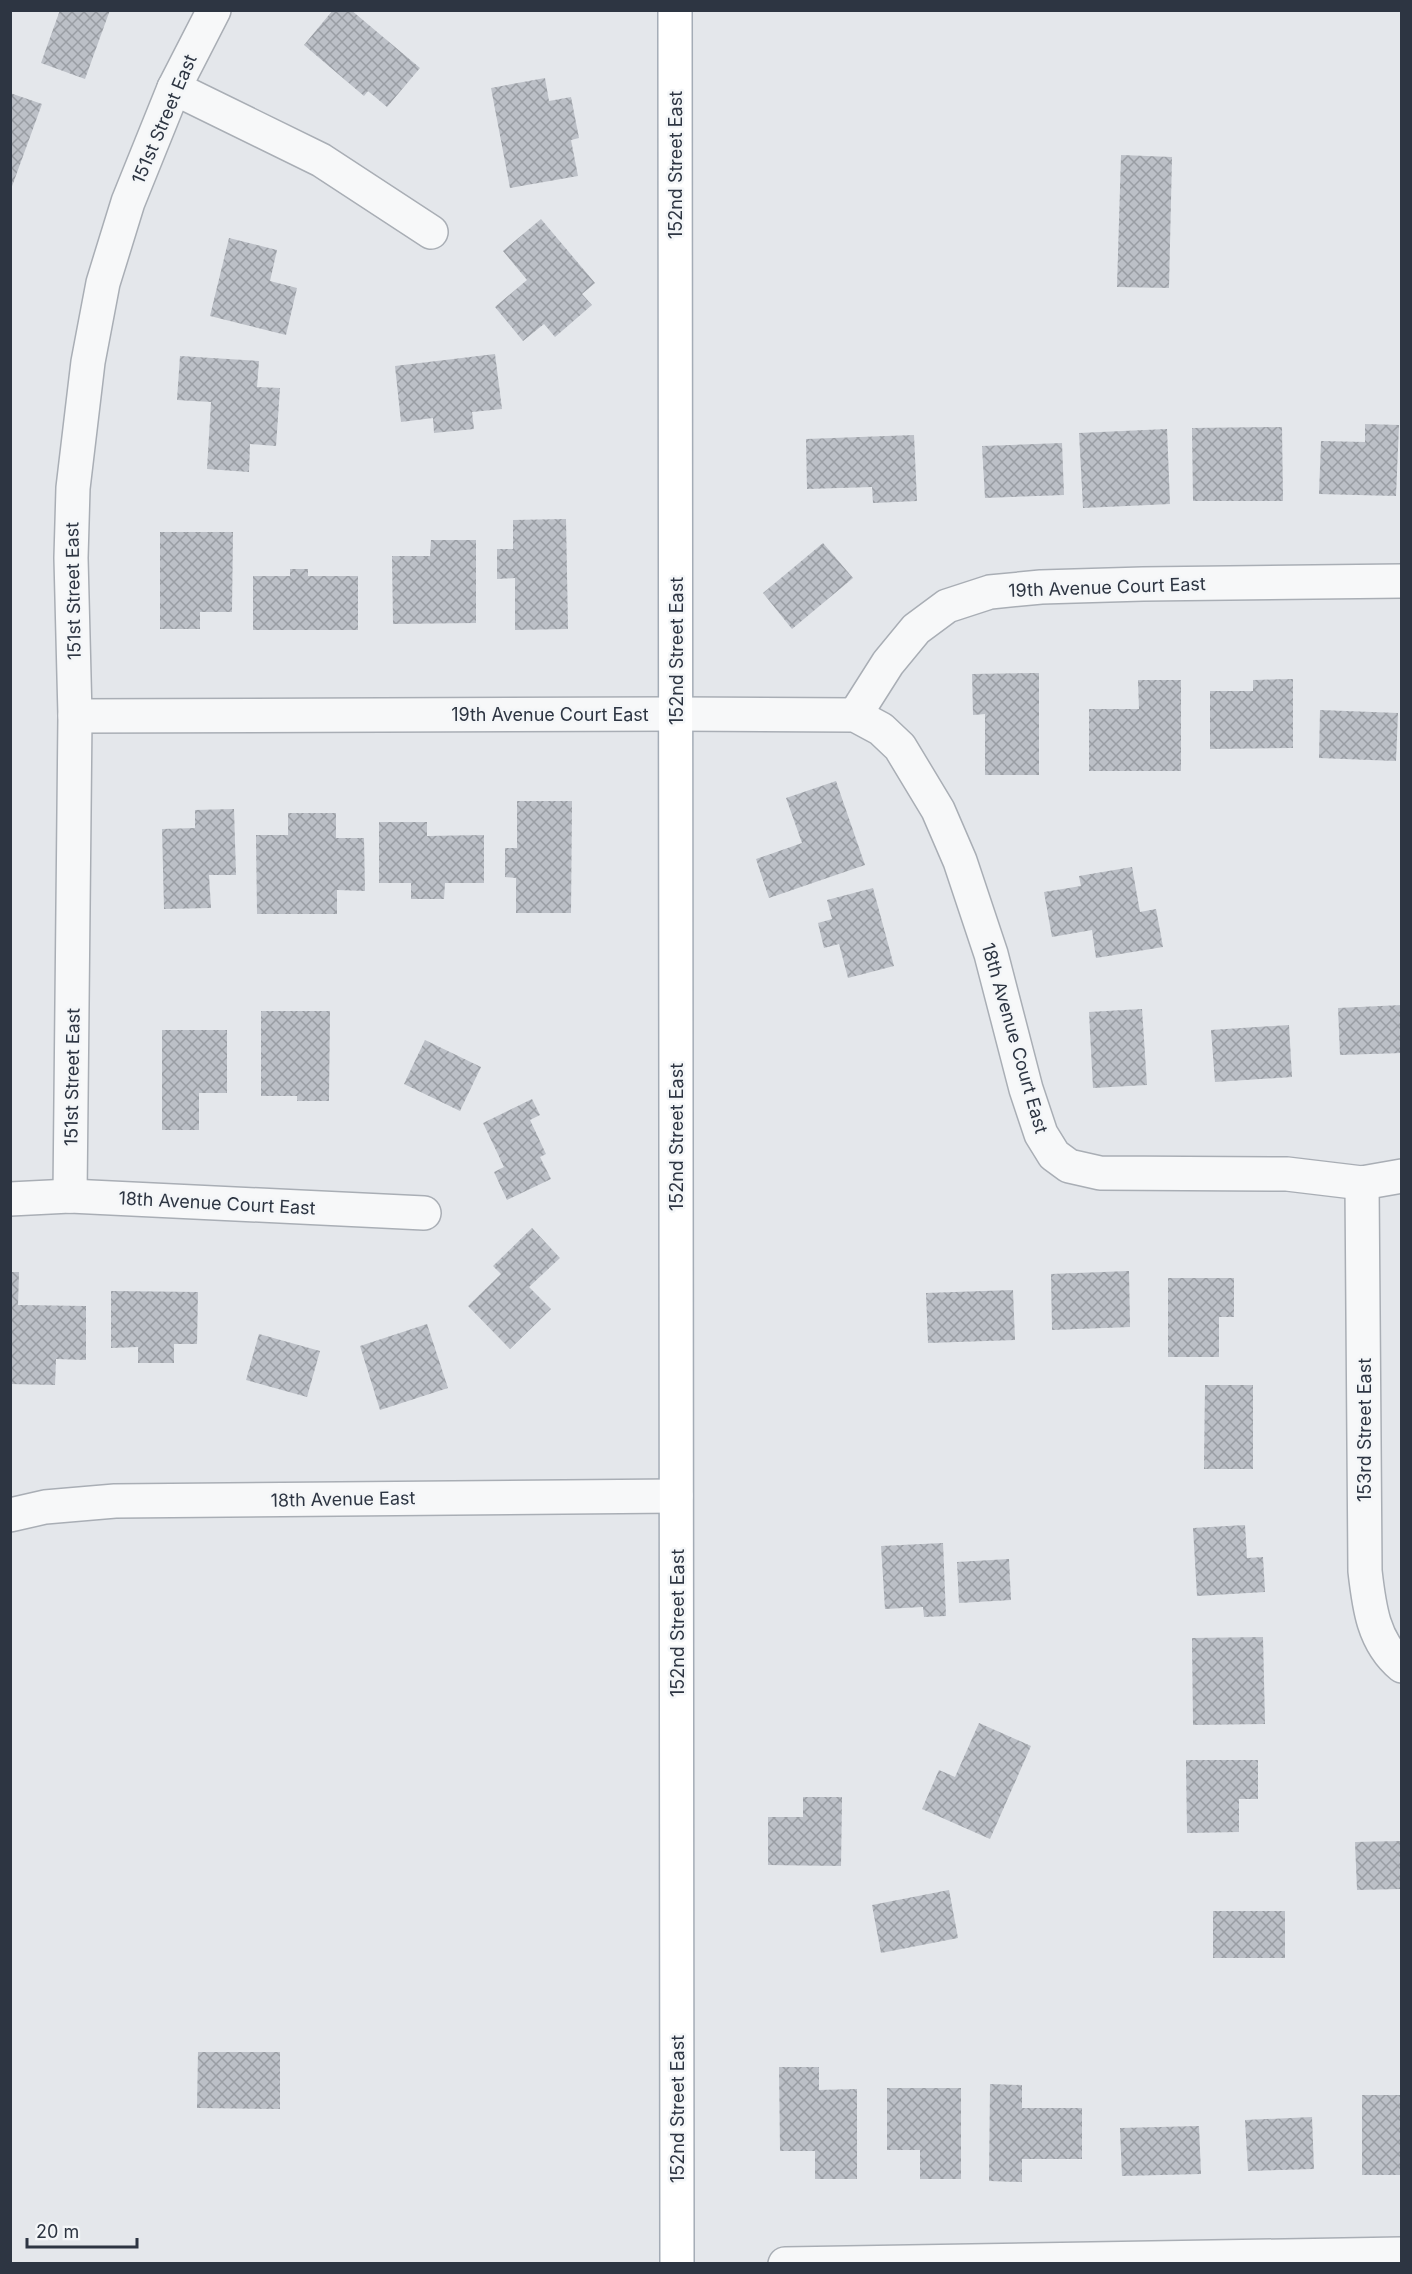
<svg xmlns="http://www.w3.org/2000/svg" width="1412" height="2274" font-family="Inter,sans-serif">
	<style>
		.building { fill: url(#building-cross-hatch) }
		.lines { fill: none; stroke-linecap: round; stroke-linejoin: round }
		.minor-casing { stroke: #a9aeb5; stroke-width: 36 }
		.major-casing { stroke: #a4acb6; stroke-width: 36 }
		.minor { stroke: #f7f8f9; stroke-width: 33 }
		.major { stroke: #fff; stroke-width: 33 }
		.labels { text-anchor: middle; dominant-baseline: central; stroke-width: 5; stroke-linejoin: round; paint-order: stroke }
		.street-label { font-size: 18px; fill: #2d3542; stroke: #f4f6f8 }
	</style>
	<defs>
		<pattern id="building-cross-hatch" width="8" height="8" patternUnits="userSpaceOnUse" patternTransform="scale(1.5)"><rect width="8" height="8" fill="#bcc0c7"/><path d="M0 0l8 8M0 8l8-8" fill="none" stroke="#999da3"/></pattern>
	</defs>
	<rect width="100%" height="100%" fill="#e4e7eb"/>
	<g class="building">
		<polygon points="60,10 110,10 85,79 41,63"/>
		<polygon points="333,10 351,10 420,68 387,107 368,91 364,96 304,45"/>
		<polygon points="545,78 549,101 571,97 579,138 571,140 578,176 510,188 491,88"/>
		<polygon points="10,93 42,104 11,189 10,189"/>
		<polygon points="1121,155 1172,157 1169,288 1117,287"/>
		<polygon points="541,219 595,283 582,294 592,305 555,337 544,324 523,341 495,307 527,280 503,251"/>
		<polygon points="229,238 277,250 270,281 297,288 286,335 210,316"/>
		<polygon points="495,354 502,409 472,412 474,429 434,433 433,418 401,422 395,366"/>
		<polygon points="180,356 259,361 257,387 280,388 276,446 250,444 249,472 207,469 211,402 177,400"/>
		<polygon points="1365,424 1399,425 1396,496 1319,494 1321,441 1365,442"/>
		<polygon points="1282,427 1283,501 1193,501 1192,428"/>
		<polygon points="1167,429 1170,504 1083,508 1079,433"/>
		<polygon points="914,435 917,501 873,503 872,487 807,489 806,439"/>
		<polygon points="1062,443 1064,495 985,498 982,446"/>
		<polygon points="566,519 568,629 515,630 515,578 497,579 497,549 513,549 513,520"/>
		<polygon points="160,532 233,532 232,612 200,612 200,629 160,629"/>
		<polygon points="431,540 476,540 476,623 393,624 392,556 430,556"/>
		<polygon points="823,543 853,578 792,629 763,593"/>
		<polygon points="290,569 308,569 308,576 358,576 358,630 253,630 253,576 290,576"/>
		<polygon points="1039,673 1039,775 985,775 985,714 973,715 972,674"/>
		<polygon points="1293,679 1293,748 1210,749 1210,691 1253,691 1253,680"/>
		<polygon points="1138,680 1181,680 1181,771 1089,771 1089,709 1139,709"/>
		<polygon points="1320,710 1398,713 1396,761 1319,758"/>
		<polygon points="836,781 865,865 769,898 756,859 802,843 786,798"/>
		<polygon points="517,801 572,801 571,913 516,913 516,878 505,877 505,848 517,848"/>
		<polygon points="234,809 236,875 209,875 211,908 164,909 162,829 195,828 195,810"/>
		<polygon points="288,813 336,813 336,838 364,838 365,891 337,890 337,914 257,914 256,835 288,835"/>
		<polygon points="379,822 427,822 427,836 484,835 484,883 445,883 444,899 411,899 411,883 379,883"/>
		<polygon points="1132,867 1140,912 1156,909 1163,947 1096,958 1092,930 1052,937 1044,892 1081,886 1079,876"/>
		<polygon points="873,888 894,966 848,978 839,944 824,948 818,923 832,919 827,900"/>
		<polygon points="1402,1005 1402,1053 1340,1055 1338,1008"/>
		<polygon points="1142,1009 1147,1085 1093,1088 1089,1012"/>
		<polygon points="261,1011 330,1011 329,1101 297,1101 297,1096 261,1096"/>
		<polygon points="1289,1025 1292,1077 1215,1082 1211,1030"/>
		<polygon points="162,1030 227,1030 227,1093 199,1093 199,1130 162,1130"/>
		<polygon points="425,1040 481,1067 460,1111 404,1084"/>
		<polygon points="532,1099 540,1115 530,1120 546,1154 540,1157 551,1179 507,1200 494,1172 504,1167 483,1123"/>
		<polygon points="532,1228 560,1258 529,1287 551,1309 510,1349 468,1306 501,1274 493,1266"/>
		<polygon points="1129,1271 1130,1327 1052,1330 1051,1274"/>
		<polygon points="10,1272 19,1272 18,1305 86,1306 86,1360 56,1359 55,1385 10,1384"/>
		<polygon points="1168,1278 1234,1278 1234,1317 1219,1317 1219,1357 1168,1357"/>
		<polygon points="1013,1290 1015,1340 928,1343 926,1293"/>
		<polygon points="111,1291 198,1292 197,1344 174,1344 174,1363 138,1363 138,1347 111,1348"/>
		<polygon points="427,1324 448,1388 380,1410 360,1346"/>
		<polygon points="259,1334 320,1351 307,1397 246,1380"/>
		<polygon points="1205,1385 1253,1385 1253,1469 1204,1469"/>
		<polygon points="1245,1525 1247,1558 1263,1557 1265,1592 1197,1596 1193,1528"/>
		<polygon points="943,1543 946,1616 924,1617 923,1607 885,1609 881,1546"/>
		<polygon points="1009,1559 1011,1600 959,1603 957,1562"/>
		<polygon points="1263,1637 1265,1724 1193,1725 1192,1638"/>
		<polygon points="979,1723 1031,1746 990,1839 922,1809 939,1770 955,1777"/>
		<polygon points="1186,1760 1258,1760 1258,1799 1239,1799 1239,1832 1187,1833"/>
		<polygon points="803,1797 842,1797 841,1866 768,1865 768,1817 803,1817"/>
		<polygon points="1402,1841 1402,1889 1357,1890 1355,1842"/>
		<polygon points="949,1890 958,1938 881,1953 872,1905"/>
		<rect x="1213" y="1911" width="72" height="47"/>
		<polygon points="198,2052 280,2052 280,2109 197,2108"/>
		<polygon points="779,2067 819,2067 819,2090 857,2089 857,2179 815,2179 815,2151 780,2151"/>
		<polygon points="990,2084 1022,2085 1022,2108 1082,2108 1082,2159 1022,2159 1022,2182 989,2181"/>
		<polygon points="887,2088 961,2088 961,2179 920,2179 920,2150 887,2150"/>
		<rect x="1362" y="2095" width="40" height="80"/>
		<polygon points="1312,2117 1314,2169 1248,2171 1245,2120"/>
		<polygon points="1199,2126 1201,2174 1122,2176 1120,2128"/>
	</g>
	<g class="lines">
		<defs>
			<g id="minor">
				<polyline points="174,88 321,160 431,232"/>
				<polyline points="855,715 888,663 916,629 947,606 990,592 1041,587 1143,584 1402,581"/>
				<polyline points="75,716 676,714 855,715 881,729 900,747 938,810 960,861 991,954 1026,1089 1041,1134 1054,1155 1069,1166 1100,1173 1287,1174 1362,1183 1402,1176"/>
				<path d="M1362,1183l3,388c4,35 8,71 37,95"/>
				<polyline points="70,1196 75,716 71,558 73,488 88,362 103,283 128,202 174,88 214,10"/>
				<polyline points="10,1199 70,1196 424,1213"/>
				<polyline points="10,1515 45,1507 115,1501 676,1496"/>
				<polyline points="785,2264 1402,2254"/>
			</g>
			<polyline id="major" points="675,10 677,2264"/>
		</defs>
		<use href="#minor" class="minor-casing"/>
		<use href="#major" class="major-casing"/>
		<use href="#minor" class="minor"/>
		<use href="#major" class="major"/>
	</g>
	<g class="labels">
		<g class="street-label">
			<text transform="translate(164 119) rotate(-67)">151st Street East</text>
			<text transform="translate(675 165) rotate(-90)">152nd Street East</text>
			<text transform="translate(1107 587) rotate(-2)">19th Avenue Court East</text>
			<text transform="translate(73 591) rotate(-91)">151st Street East</text>
			<text transform="translate(676 651) rotate(-90)">152nd Street East</text>
			<text x="550" y="714">19th Avenue Court East</text>
			<text transform="translate(1015 1038) rotate(74)">18th Avenue Court East</text>
			<text transform="translate(72 1077) rotate(-89)">151st Street East</text>
			<text transform="translate(676 1137) rotate(-90)">152nd Street East</text>
			<text transform="translate(217 1203) rotate(3)">18th Avenue Court East</text>
			<text transform="translate(1364 1430) rotate(-90)">153rd Street East</text>
			<text transform="translate(343 1499) rotate(-1)">18th Avenue East</text>
			<text transform="translate(677 1623) rotate(-90)">152nd Street East</text>
			<text transform="translate(677 2109) rotate(-90)">152nd Street East</text>
		</g>
	</g>
	<rect width="1412" height="2274" fill="none" stroke="#2d3542" stroke-width="24"/>
	<path d="M27 2238v9h110v-9" fill="none" stroke="#2d3542" stroke-width="3"/>
	<text x="36" y="2238" font-size="18" fill="#2d3542" stroke="#f4f6f8" stroke-width="4.5" paint-order="stroke">20 m</text>
</svg>
